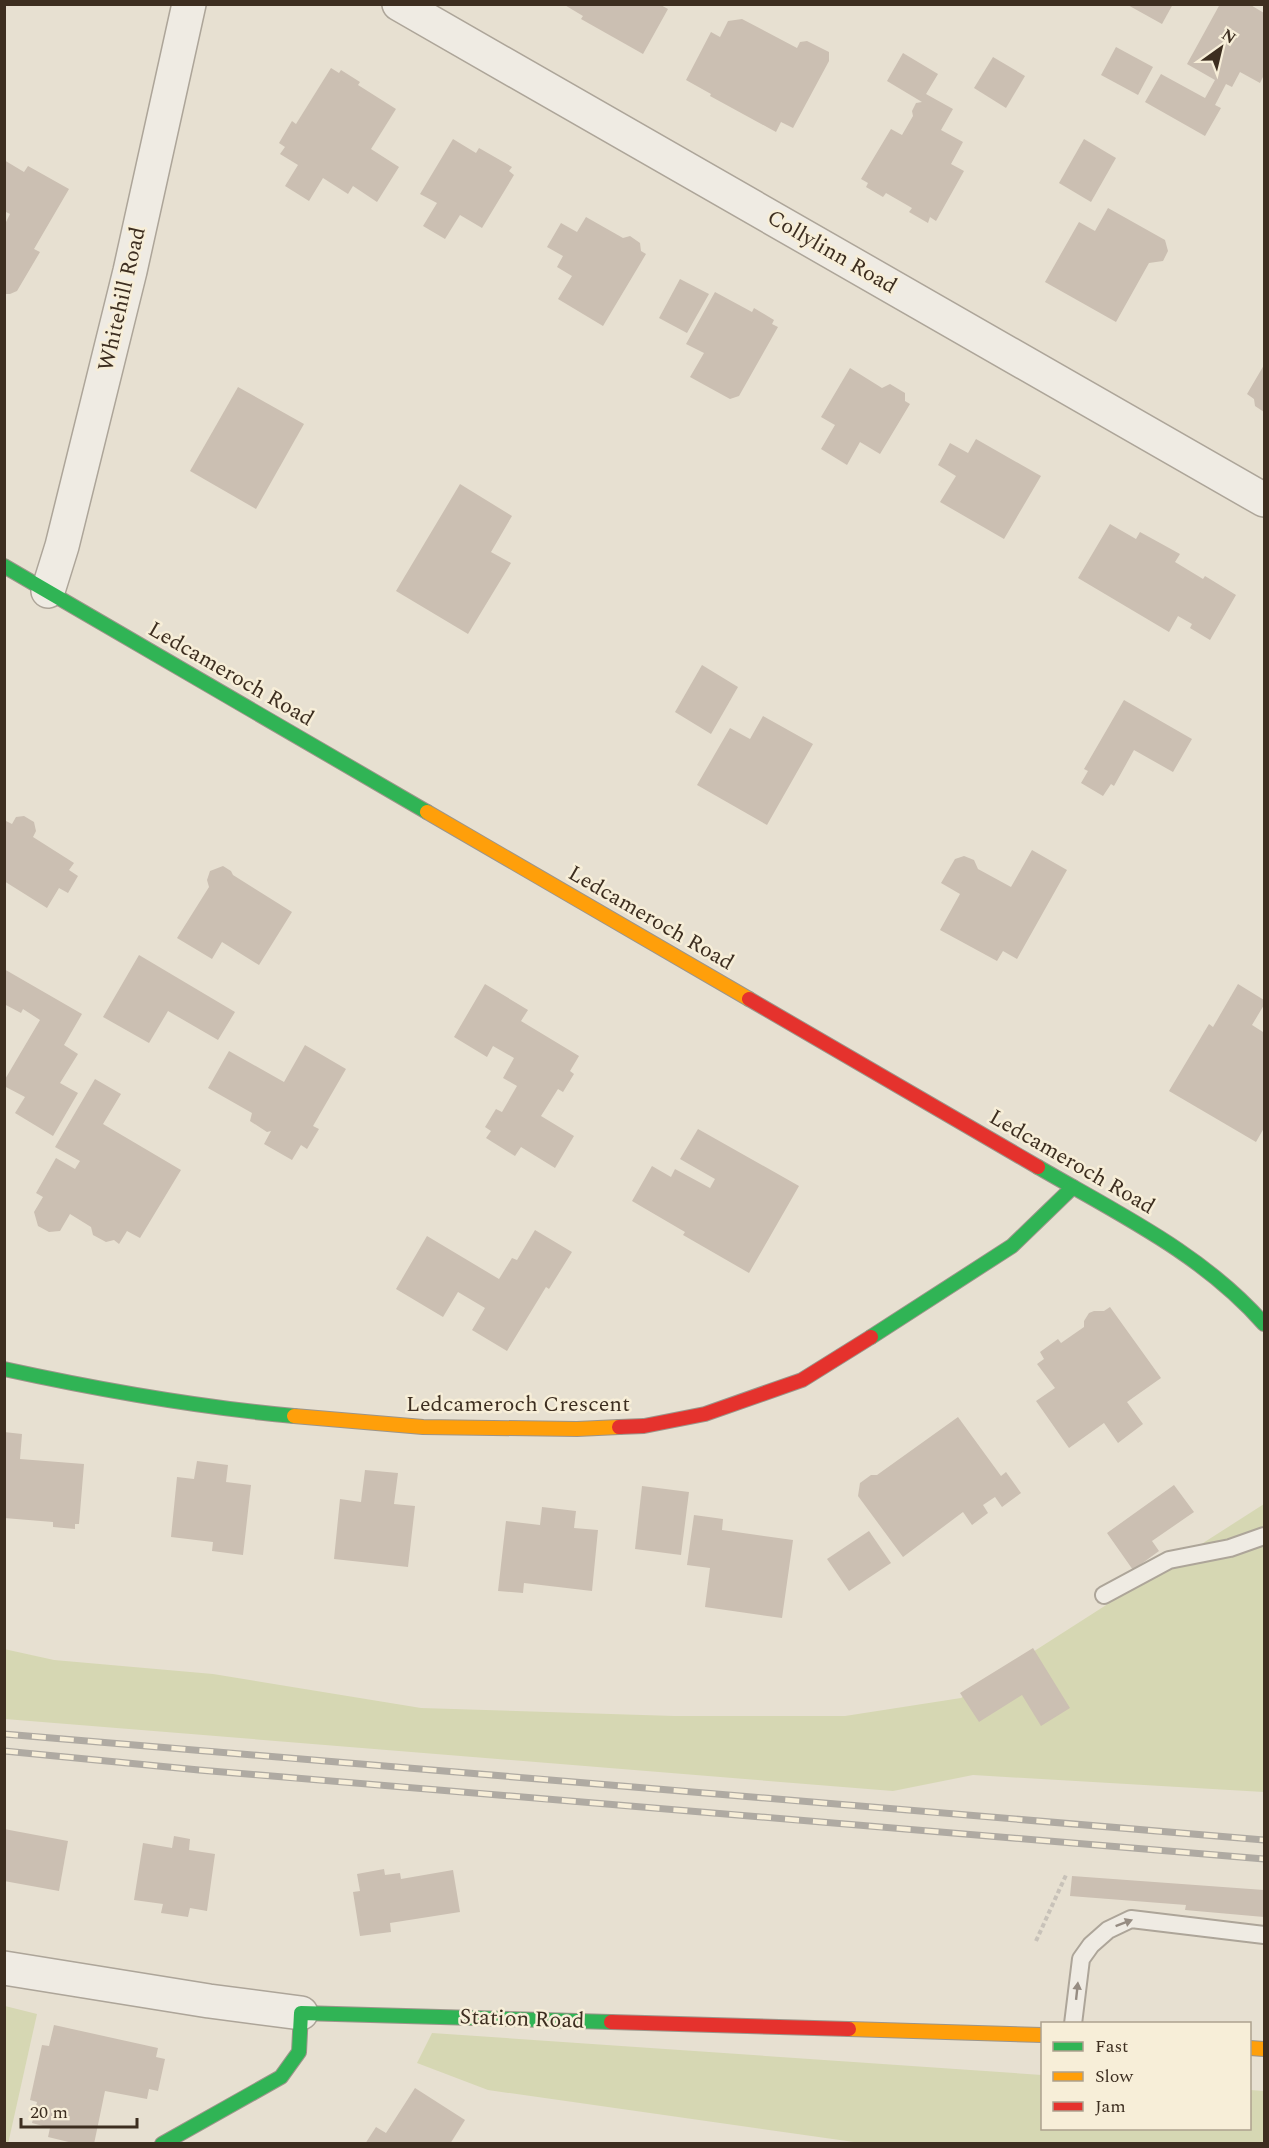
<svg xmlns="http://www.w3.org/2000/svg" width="1269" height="2148" font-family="Spectral,serif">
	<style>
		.green { fill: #d6d7b3 }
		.building { fill: #cbbfb2 }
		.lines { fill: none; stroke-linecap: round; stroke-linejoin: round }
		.lane-casing { stroke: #ada599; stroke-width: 20 }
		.street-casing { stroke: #ada599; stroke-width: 36 }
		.fast-casing { stroke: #9c958a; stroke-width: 16 }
		.slow-casing { stroke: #9c958a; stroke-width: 16 }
		.jam-casing { stroke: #9c958a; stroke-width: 16 }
		.path { stroke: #c8c2b9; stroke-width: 4; stroke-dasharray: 4.5 3; stroke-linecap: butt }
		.lane { stroke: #efebe3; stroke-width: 16 }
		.street { stroke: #efebe3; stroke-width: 33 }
		.fast { stroke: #30b455; stroke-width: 14 }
		.slow { stroke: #ff9f0a; stroke-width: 14 }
		.jam { stroke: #e5322d; stroke-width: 14 }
		.rail-casing { stroke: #afaaa2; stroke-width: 7 }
		.rail { stroke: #f7eed8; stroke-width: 4.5; stroke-dasharray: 14; stroke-linecap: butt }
		.oneway { fill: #968c82 }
		.labels { text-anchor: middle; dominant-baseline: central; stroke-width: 5; stroke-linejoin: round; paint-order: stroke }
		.street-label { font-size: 22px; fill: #3d2e20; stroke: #f7eed8 }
	</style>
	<rect width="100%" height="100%" fill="#e7e0d1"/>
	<g class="green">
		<polygon points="1264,1504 1264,1792 973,1775 893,1791 5,1719 4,1649 54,1660 213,1674 421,1708 674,1716 845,1716 961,1698"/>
		<polygon points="5,2006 37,2014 8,2144 4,2143"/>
		<polygon points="432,2033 1042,2075 1042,2128 1250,2128 1250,2090 1264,2091 1264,2143 861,2143 488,2090 417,2063"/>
	</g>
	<g class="building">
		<polygon points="563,4 659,4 668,9 643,54 581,19 583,16"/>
		<polygon points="1126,4 1173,4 1162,24"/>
		<polygon points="1220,4 1249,4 1264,13 1264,75 1260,83 1240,72 1232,87 1226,84 1215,105 1221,108 1205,136 1145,102 1161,74 1205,98 1215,80 1187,64"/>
		<polygon points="742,19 797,48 800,42 807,41 829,52 829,61 793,128 781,122 776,132 710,96 711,94 686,80 711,32 720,37 728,21"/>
		<polygon points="1116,47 1153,67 1138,95 1101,75"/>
		<polygon points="903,53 938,74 926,94 953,109 941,130 963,142 951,164 964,171 936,221 930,217 928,223 909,212 912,208 886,193 883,197 866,187 868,183 861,179 891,129 902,135 913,116 912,111 916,103 922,102 887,81"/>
		<polygon points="993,57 1025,76 1006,108 974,88"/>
		<polygon points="331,68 339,73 341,70 360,82 358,85 396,109 371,149 399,167 377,202 353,186 348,194 323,178 309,201 285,186 298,165 280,154 285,147 279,143 292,121 296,124"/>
		<polygon points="453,139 476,153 479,148 512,167 509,171 514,175 482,228 460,215 445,239 423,226 437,203 420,194"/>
		<polygon points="1084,139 1116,158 1091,202 1059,183"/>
		<polygon points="4,160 24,172 28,166 69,189 34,249 40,252 17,291 10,294 4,294 4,226 10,214 4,211"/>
		<polygon points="1108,208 1165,240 1168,251 1163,261 1149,263 1116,322 1045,282 1079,222 1095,231"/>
		<polygon points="586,217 623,238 630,236 640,243 641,251 646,254 603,326 558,299 572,276 557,267 563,256 547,247 561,223 577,232"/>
		<polygon points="680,279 709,294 687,333 659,318"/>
		<polygon points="715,292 752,312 754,308 774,320 772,324 778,327 739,396 730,399 690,377 704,353 686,344"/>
		<polygon points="1264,365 1264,412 1255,406 1254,399 1247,394"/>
		<polygon points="850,368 882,388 890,384 905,393 905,401 910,404 880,454 860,442 847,465 821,449 835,425 821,417"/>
		<polygon points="238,387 304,424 256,509 190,471"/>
		<polygon points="976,439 1041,476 1004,539 940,502 956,476 938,465 950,443 968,453"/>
		<polygon points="460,484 512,516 491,552 511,563 468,634 396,591"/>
		<polygon points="1110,524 1136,539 1140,532 1180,554 1175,562 1203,579 1205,576 1236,595 1210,640 1190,628 1192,624 1178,616 1169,632 1078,578"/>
		<polygon points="702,665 738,687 711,734 675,712"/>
		<polygon points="1124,700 1192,739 1173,772 1134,750 1114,786 1111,784 1103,796 1081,783 1088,771 1084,769"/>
		<polygon points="763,716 813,744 767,825 697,785 730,728 750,739"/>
		<polygon points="24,816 34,822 36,831 33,837 74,863 69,870 78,876 68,893 59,888 47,908 4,881 4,820 12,824 16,817"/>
		<polygon points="1032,850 1067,870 1017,959 1003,951 997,961 940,930 960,894 941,883 955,859 964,856 974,860 978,869 1011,887"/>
		<polygon points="223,866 231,871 233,875 292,912 259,965 222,942 212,959 177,938 209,887 207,880 210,871"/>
		<polygon points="139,955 235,1012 218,1040 168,1011 149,1043 103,1017"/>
		<polygon points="4,969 82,1014 64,1045 78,1054 60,1083 78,1093 53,1136 15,1113 25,1097 4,1086 4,1081 40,1020 23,1009 21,1013 4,1004"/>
		<polygon points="485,984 528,1010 521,1021 579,1056 570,1071 574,1074 563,1092 558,1089 541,1116 574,1136 555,1168 521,1147 515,1156 486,1138 491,1131 485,1127 496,1109 502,1112 517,1086 503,1078 514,1058 493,1046 487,1057 454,1037"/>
		<polygon points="1238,984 1264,1000 1264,1005 1252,1025 1263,1032 1264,1028 1264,1128 1256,1142 1169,1091 1209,1024 1213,1027"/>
		<polygon points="305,1045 346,1069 313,1126 319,1129 307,1149 301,1145 292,1160 264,1144 271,1131 267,1132 250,1121 252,1113 208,1088 229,1051 284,1082"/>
		<polygon points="95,1079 121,1094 103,1124 181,1170 140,1238 127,1231 119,1244 114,1240 106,1242 93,1235 91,1227 70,1214 60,1231 49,1232 38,1226 34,1212 43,1197 36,1193 56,1158 75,1169 80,1161 55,1147"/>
		<polygon points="698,1129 799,1186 749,1273 683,1235 685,1232 632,1201 652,1166 671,1177 675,1169 710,1188 715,1179 680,1159"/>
		<polygon points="535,1230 572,1252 549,1289 546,1287 507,1351 472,1330 485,1308 458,1292 443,1317 396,1289 427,1236 499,1279 512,1258 517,1260"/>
		<polygon points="1110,1307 1161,1378 1127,1402 1143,1424 1118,1443 1104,1423 1069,1448 1036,1401 1055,1388 1037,1364 1044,1359 1040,1352 1058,1339 1061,1343 1084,1327 1084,1321 1089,1313 1094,1311 1104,1311"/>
		<polygon points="958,1417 1001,1476 1006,1472 1021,1493 1002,1507 995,1497 983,1505 988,1513 972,1525 963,1512 903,1557 858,1496 860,1483 871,1475 877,1475"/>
		<polygon points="4,1432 22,1434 20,1459 84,1464 79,1524 75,1524 75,1529 53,1527 53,1522 4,1518"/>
		<polygon points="197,1461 228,1465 226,1482 251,1485 243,1555 212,1551 213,1542 171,1537 177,1477 194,1479"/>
		<polygon points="365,1470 398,1473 394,1504 415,1506 408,1567 334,1559 340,1499 361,1502"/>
		<polygon points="1174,1485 1194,1512 1152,1541 1159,1551 1133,1570 1107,1533"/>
		<polygon points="642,1486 689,1492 681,1555 635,1549"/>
		<polygon points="542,1507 576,1511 574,1528 598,1530 592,1591 524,1583 523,1593 498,1591 506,1521 540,1525"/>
		<polygon points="694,1515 723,1519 722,1530 793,1540 782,1618 705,1607 710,1568 687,1565"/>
		<polygon points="869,1531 891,1563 849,1591 827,1559"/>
		<polygon points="1033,1648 1070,1708 1041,1726 1022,1695 979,1722 960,1693"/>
		<polygon points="4,1829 68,1841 59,1891 4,1881"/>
		<polygon points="174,1836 190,1839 189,1850 215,1854 207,1911 190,1908 188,1917 161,1913 163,1904 134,1900 143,1843 172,1848"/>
		<polygon points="384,1869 385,1875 400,1873 401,1879 453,1870 460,1912 390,1923 391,1932 360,1936 353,1892 360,1891 357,1874"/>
		<polygon points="1072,1876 1264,1890 1264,1917 1185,1910 1186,1905 1070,1896"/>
		<polygon points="54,2025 158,2048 156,2057 165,2059 158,2091 149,2089 147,2099 105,2091 94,2144 77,2144 48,2137 50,2128 32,2123 37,2102 30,2100 42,2045 49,2046"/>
		<polygon points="415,2088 465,2120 450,2144 365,2144 376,2127 386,2133"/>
	</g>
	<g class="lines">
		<defs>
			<g id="lane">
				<polyline points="1104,1595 1169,1560 1230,1548 1264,1536"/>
				<polyline points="1073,2024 1081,1959 1091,1945 1108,1930 1131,1919 1264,1935"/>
			</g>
			<g id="street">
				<polyline points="399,4 1264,500"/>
				<polyline points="48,591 62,546 130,271 189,4"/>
				<polyline points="4,1968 209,2001 301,2013"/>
			</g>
			<g id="fast">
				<polyline points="4,566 427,812"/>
				<path d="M1038,1167c79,46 165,87 226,157"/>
				<polyline points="871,1337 1012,1246 1073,1187"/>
				<path d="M4,1369c96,21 193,38 290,47"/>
				<polyline points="162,2144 281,2077 299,2052 301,2013 611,2022"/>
			</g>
			<g id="slow">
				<polyline points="427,812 749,999"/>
				<polyline points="294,1416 423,1427 577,1429 619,1427"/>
				<polyline points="849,2029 1042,2035"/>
				<polyline points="1250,2048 1264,2049"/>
			</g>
			<g id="jam">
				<polyline points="749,999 1038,1167"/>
				<polyline points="619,1427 644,1426 705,1414 802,1380 871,1337"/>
				<polyline points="611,2022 849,2029"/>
			</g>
		</defs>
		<use href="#lane" class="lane-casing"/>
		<use href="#street" class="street-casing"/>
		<use href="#fast" class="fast-casing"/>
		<use href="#slow" class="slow-casing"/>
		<use href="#jam" class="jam-casing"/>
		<polyline class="path" points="1036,1941 1066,1875"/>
		<use href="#lane" class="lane"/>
		<use href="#street" class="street"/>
		<use href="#fast" class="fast"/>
		<use href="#slow" class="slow"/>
		<use href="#jam" class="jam"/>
		<defs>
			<g id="rail">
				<polyline points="4,1734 1264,1840"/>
				<polyline points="4,1751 199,1770 1264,1859"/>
			</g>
		</defs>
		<use href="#rail" class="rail-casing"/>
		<use href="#rail" class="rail"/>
	</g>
	<defs><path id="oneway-solid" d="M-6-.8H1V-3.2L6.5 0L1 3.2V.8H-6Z" transform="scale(1.5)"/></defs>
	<g class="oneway">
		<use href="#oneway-solid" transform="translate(1124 1923) rotate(-21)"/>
		<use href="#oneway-solid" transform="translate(1077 1991) rotate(-84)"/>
	</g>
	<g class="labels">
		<g class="street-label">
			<text transform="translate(832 252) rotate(30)">Collylinn Road</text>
			<text transform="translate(122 299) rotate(-77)">Whitehill Road</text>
			<text transform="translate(231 674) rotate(30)">Ledcameroch Road</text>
			<text transform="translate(651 918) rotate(30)">Ledcameroch Road</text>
			<text transform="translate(1072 1162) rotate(30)">Ledcameroch Road</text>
			<text x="518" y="1404">Ledcameroch Crescent</text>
			<text transform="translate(522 2019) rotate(2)">Station Road</text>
		</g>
	</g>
	<rect width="1269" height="2148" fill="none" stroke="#3d2e20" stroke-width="12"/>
	<rect x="1041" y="2022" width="210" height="108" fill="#f7eed8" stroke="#ada18e" stroke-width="1.5"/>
	<rect x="1053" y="2042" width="30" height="9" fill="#30b455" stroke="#ada18e" stroke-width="1.5"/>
	<text x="1095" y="2052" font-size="18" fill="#3d2e20">Fast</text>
	<rect x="1053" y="2072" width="30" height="9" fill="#ff9f0a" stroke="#ada18e" stroke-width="1.5"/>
	<text x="1095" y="2082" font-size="18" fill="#3d2e20">Slow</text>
	<rect x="1053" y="2102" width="30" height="9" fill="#e5322d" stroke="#ada18e" stroke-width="1.5"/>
	<text x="1095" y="2112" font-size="18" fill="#3d2e20">Jam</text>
	<g transform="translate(1221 48) rotate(34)" stroke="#f7eed8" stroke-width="4.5" paint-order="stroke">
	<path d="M0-4.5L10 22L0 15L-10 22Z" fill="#3d2e20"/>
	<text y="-9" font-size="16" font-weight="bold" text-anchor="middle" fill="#3d2e20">N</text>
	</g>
	<path d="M21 2118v9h116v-9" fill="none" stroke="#3d2e20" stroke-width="3"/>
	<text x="30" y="2118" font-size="18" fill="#3d2e20" stroke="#f7eed8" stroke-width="4.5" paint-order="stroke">20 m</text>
</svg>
